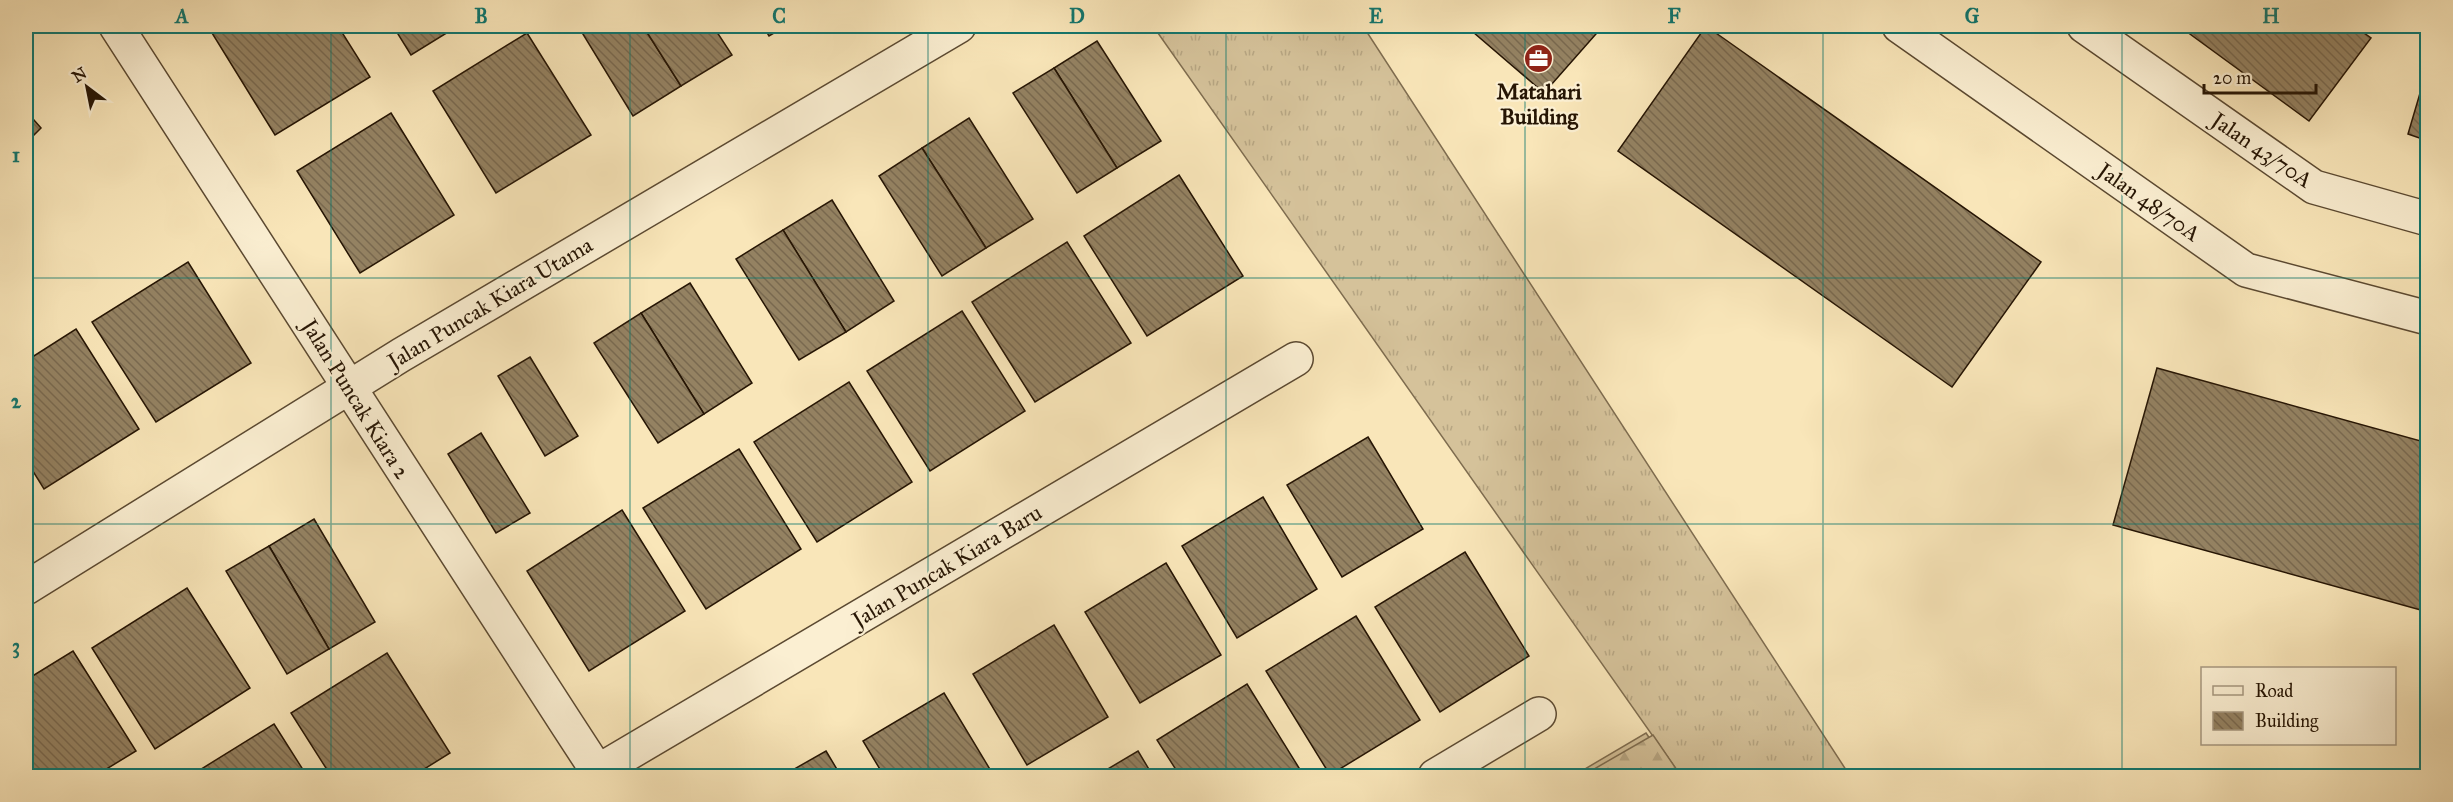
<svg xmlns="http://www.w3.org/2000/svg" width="2453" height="802" font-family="'IM FELL Great Primer',serif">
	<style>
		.grass { fill: url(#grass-tufts); stroke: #7e6c4f; stroke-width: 1.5 }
		.forest { fill: url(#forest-firs); stroke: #7e6c4f; stroke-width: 1.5 }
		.building { fill: url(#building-back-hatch); stroke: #261504; stroke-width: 1.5 }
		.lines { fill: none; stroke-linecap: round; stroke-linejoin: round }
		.minor-casing { stroke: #5b4931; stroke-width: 36 }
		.minor { stroke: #fbefd2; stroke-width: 33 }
		.grid { fill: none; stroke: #0f766e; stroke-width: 1.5; stroke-opacity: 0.55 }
		.labels { text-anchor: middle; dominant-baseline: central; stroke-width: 4.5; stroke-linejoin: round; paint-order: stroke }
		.poi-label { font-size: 22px; font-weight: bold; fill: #261504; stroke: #fbefd2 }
		.street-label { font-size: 22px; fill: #261504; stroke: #fbefd2 }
		.neatline { fill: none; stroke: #0f766e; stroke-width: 2 }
		.grid-label { font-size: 20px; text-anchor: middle; font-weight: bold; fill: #0f766e }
	</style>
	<defs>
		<pattern id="grass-tufts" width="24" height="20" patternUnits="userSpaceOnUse" patternTransform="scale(1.5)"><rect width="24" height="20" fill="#d5c29a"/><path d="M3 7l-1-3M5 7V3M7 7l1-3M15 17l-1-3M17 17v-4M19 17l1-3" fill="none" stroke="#b7a683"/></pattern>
		<pattern id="forest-firs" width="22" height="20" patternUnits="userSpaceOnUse" patternTransform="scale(1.5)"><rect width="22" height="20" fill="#d5c29a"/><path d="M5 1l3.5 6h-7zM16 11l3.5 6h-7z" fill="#b7a683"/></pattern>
		<pattern id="building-back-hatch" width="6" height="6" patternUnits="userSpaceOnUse" patternTransform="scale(1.5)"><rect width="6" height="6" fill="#948262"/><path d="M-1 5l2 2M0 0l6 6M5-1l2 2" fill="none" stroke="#79694f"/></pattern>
	</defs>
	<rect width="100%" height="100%" fill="#f9e6b9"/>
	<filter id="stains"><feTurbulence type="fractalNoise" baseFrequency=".00333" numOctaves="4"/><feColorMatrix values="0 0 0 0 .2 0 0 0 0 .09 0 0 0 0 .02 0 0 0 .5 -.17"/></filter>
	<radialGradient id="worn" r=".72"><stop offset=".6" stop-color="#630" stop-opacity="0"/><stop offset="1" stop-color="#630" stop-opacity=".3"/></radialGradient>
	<g class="grass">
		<polygon points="1153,26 1363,26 1850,776 1681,776"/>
		<polygon points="1646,733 1675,776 1573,776"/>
	</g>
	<polygon class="forest" points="1653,735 1681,776 1582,776"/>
	<g class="building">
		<polygon points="223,26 338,26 370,77 275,135 212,33"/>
		<polygon points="393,26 458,26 411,55"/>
		<polygon points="578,26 643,26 681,86 633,116"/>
		<polygon points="643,26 713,26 732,55 681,86"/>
		<polygon points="763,26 786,26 769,36"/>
		<polygon points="1466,26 1603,26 1544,93"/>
		<polygon points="1706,26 2041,262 1952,387 1618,151"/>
		<polygon points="2179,26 2354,26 2371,38 2309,121"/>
		<polygon points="527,33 591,135 496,193 433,91"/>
		<polygon points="1097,41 1161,141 1117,168 1054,68"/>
		<polygon points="2428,66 2428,141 2408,134"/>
		<polygon points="1054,68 1117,168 1077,193 1013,93"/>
		<polygon points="26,111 41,128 26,143"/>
		<polygon points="391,113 454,215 360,273 297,171"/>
		<polygon points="969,118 1033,219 986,248 922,148"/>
		<polygon points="922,148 986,248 942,276 879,176"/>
		<polygon points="1179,175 1243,276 1147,336 1084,236"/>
		<polygon points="832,200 894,301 846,332 783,230"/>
		<polygon points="783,230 846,332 799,360 736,259"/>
		<polygon points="1067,242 1131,343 1035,402 972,302"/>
		<polygon points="188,262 251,363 156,422 92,322"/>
		<polygon points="690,283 752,383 704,414 641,313"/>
		<polygon points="962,311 1025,411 930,471 867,371"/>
		<polygon points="641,313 704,414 658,443 594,343"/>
		<polygon points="76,329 139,429 44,489 26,460 26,361"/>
		<polygon points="530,357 578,436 545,456 498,376"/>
		<polygon points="2157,368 2428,443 2428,612 2113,525"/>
		<polygon points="849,382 912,482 817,542 754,442"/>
		<polygon points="481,433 530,513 496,533 448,454"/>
		<polygon points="1368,437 1423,529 1342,577 1287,485"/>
		<polygon points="739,449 801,549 706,609 643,508"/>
		<polygon points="1263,497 1317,589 1237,638 1182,546"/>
		<polygon points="622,510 685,611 589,671 527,571"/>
		<polygon points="314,519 375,622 329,649 269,546"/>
		<polygon points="269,546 329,649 287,674 226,571"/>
		<polygon points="1465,552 1529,656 1440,712 1375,607"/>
		<polygon points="1166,563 1221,655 1140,703 1085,612"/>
		<polygon points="187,588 250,688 155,749 92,648"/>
		<polygon points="1356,616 1420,720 1330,775 1266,671"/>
		<polygon points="1054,625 1108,717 1027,765 973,674"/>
		<polygon points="73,651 136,751 95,776 26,776 26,680"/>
		<polygon points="387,653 450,753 413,776 331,776 291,713"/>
		<polygon points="1247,684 1304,776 1180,776 1157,740"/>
		<polygon points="944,693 994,776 884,776 863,741"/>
		<polygon points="274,724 307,776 190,776"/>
		<polygon points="826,751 841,776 782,776"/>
		<polygon points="1138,751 1153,776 1096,776"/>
	</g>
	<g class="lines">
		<defs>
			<g id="minor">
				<path d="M116,26c161,248 320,498 482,746"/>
				<polyline points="1899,26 2246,270 2428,318"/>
				<polyline points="2084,26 2314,187 2428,219"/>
				<polyline points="26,588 401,355 959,26"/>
				<polyline points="590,776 1296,359"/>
				<polyline points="1435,776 1539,714"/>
			</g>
		</defs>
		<use href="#minor" class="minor-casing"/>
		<use href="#minor" class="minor"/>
	</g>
	<path class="grid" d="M331,26v750M630,26v750M928,26v750M1226,26v750M1525,26v750M1823,26v750M2122,26v750M26,278h2402M26,524h2402"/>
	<defs>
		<symbol id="office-disc" viewBox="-11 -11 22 22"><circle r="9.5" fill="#8f2418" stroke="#fbefd2"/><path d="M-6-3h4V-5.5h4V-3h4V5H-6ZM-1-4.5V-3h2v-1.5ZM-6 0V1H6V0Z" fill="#fff"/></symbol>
	</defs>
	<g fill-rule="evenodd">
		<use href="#office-disc" x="1522" y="42" width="33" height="33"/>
	</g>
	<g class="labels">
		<g class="poi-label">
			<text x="1539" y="91">Matahari<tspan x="1539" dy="25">Building</tspan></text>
		</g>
		<g class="street-label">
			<text transform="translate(2262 150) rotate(34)">Jalan 43/70A</text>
			<text transform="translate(2149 202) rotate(35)">Jalan 48/70A</text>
			<text transform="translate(490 303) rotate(-31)">Jalan Puncak Kiara Utama</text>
			<text transform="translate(356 399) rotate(58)">Jalan Puncak Kiara 2</text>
			<text transform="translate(947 566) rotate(-31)">Jalan Puncak Kiara Baru</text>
		</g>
	</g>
	<rect width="2453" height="802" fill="none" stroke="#f9e6b9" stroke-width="66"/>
	<rect x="2201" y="667" width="195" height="78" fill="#fbefd2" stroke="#a69880" stroke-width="1.5"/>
	<rect x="2213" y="686" width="30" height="9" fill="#fbefd2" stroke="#a69880" stroke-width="1.5"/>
	<text x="2255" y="697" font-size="18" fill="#261504">Road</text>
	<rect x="2213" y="712" width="30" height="18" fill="url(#building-back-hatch)" stroke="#a69880" stroke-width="1.5"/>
	<text x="2255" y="727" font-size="18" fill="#261504">Building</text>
	<g transform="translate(87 87) rotate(328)" stroke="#fbefd2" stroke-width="4.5" paint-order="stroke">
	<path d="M0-4.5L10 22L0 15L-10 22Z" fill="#261504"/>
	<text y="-9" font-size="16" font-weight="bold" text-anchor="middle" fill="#261504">N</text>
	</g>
	<path d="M2204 84v9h112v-9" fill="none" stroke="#261504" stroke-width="3"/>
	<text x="2213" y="84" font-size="18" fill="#261504" stroke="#fbefd2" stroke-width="4.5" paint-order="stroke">20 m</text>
	<rect x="33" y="33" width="2387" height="736" class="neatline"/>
	<g class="grid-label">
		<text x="182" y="23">A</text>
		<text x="481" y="23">B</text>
		<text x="779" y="23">C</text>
		<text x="1077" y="23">D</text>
		<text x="1376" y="23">E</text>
		<text x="1674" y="23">F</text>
		<text x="1972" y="23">G</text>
		<text x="2271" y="23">H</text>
		<text x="16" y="162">1</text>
		<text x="16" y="408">2</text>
		<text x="16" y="653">3</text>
	</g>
	<rect width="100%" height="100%" filter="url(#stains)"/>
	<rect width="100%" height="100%" fill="url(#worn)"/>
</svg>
